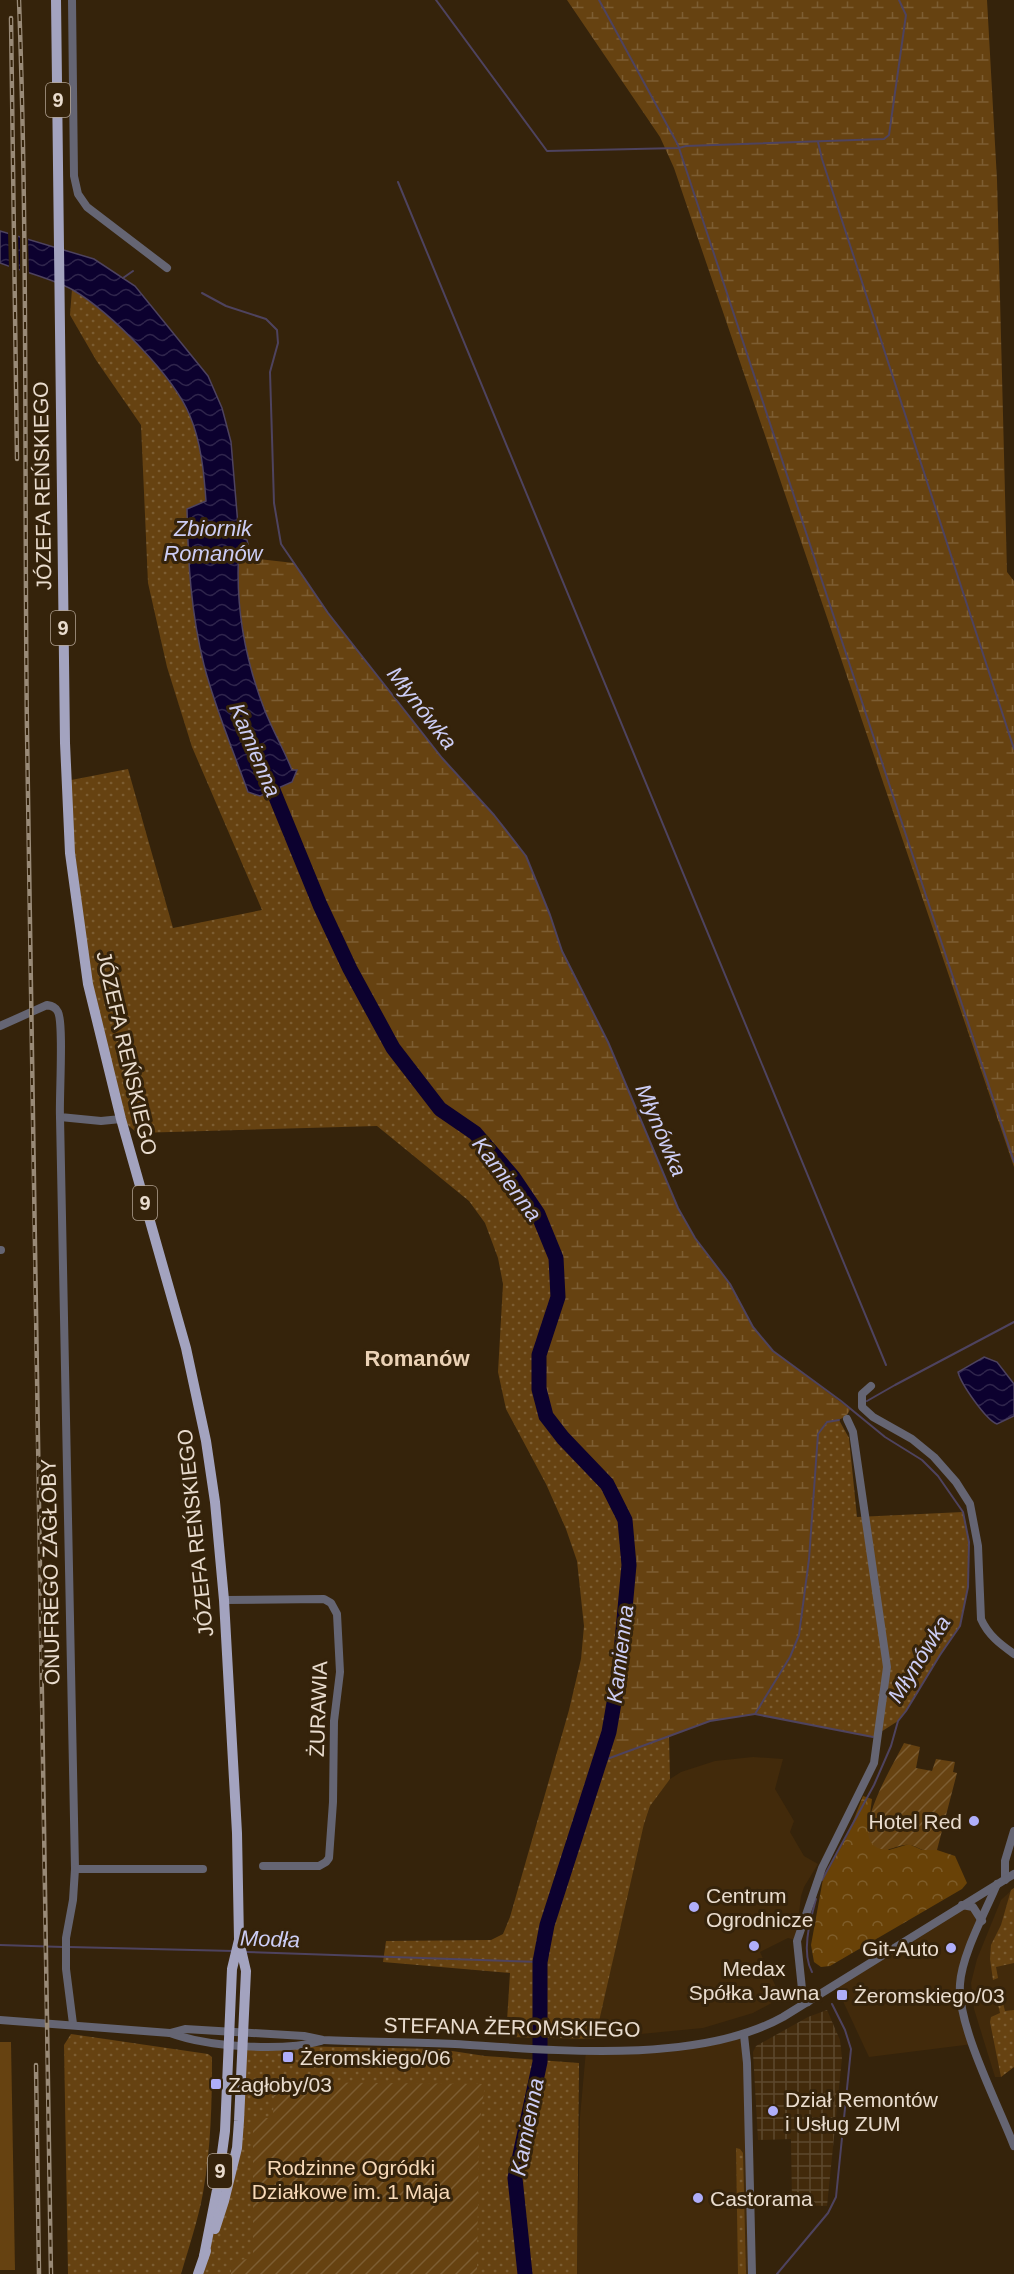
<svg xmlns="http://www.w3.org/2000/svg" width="1014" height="2274" font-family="Helvetica,sans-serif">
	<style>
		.built { fill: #422a0b }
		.industrial { fill: url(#industrial-grid) }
		.grass { fill: url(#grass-dots) }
		.forest { fill: url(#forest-crowns) }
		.wetland { fill: url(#wetland-marsh) }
		.garden { fill: url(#garden-furrows) }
		.pitch { fill: #664211 }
		.water { fill: url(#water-waves); stroke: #4e435f; stroke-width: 1.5 }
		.pier { fill: #35230b }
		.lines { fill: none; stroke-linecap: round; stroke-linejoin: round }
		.stream { stroke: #4e435f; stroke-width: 2 }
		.river { stroke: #0c012f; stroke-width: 15 }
		.minor { stroke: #656573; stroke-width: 8 }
		.major { stroke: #a3a3bf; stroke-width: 10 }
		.rail-casing { stroke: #998a77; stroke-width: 4.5 }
		.rail { stroke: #35230b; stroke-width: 2; stroke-dasharray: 7; stroke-linecap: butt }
		.poi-dot { fill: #afaefa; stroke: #35230b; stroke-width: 2 }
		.labels { text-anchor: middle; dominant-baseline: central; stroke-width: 6; stroke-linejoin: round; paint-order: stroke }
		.shield { fill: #35230b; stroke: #b3a494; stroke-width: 1.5 }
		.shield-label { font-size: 20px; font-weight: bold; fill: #e9dcce }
		.street-label { font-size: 21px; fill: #e9dcce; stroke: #35230b }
		.poi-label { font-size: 21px; fill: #e9dcce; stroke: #35230b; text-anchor: start }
		.park-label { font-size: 21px; fill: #f7d9b8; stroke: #35230b }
		.water-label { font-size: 22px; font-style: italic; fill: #cccdf5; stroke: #35230b }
		.neighbourhood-label { font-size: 22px; font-weight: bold; fill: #ebd2b6; stroke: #35230b }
	</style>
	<defs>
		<pattern id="industrial-grid" width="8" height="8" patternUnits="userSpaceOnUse" patternTransform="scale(1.5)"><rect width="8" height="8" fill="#422a0b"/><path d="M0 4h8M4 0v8" fill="none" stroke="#5d482d"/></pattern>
		<pattern id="grass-dots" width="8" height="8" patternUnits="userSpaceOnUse" patternTransform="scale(1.5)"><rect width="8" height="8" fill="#664211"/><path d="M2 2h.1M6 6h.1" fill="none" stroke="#7c5d32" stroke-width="1.8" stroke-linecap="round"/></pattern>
		<pattern id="forest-crowns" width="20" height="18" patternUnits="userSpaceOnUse" patternTransform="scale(1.5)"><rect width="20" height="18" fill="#694207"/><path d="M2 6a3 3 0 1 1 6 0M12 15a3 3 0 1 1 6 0" fill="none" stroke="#7e5d2a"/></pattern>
		<pattern id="wetland-marsh" width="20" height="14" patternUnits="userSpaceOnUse" patternTransform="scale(1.5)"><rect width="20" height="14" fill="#664211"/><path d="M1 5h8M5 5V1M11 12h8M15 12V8" fill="none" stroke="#7c5d32"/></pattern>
		<pattern id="garden-furrows" width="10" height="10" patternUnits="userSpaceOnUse" patternTransform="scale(1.5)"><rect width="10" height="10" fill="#664211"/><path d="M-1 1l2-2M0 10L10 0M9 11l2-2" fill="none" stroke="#7c5d32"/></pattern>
		<pattern id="water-waves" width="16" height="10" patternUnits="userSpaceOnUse" patternTransform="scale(1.5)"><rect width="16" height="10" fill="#0c012f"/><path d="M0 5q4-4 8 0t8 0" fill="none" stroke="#2f254c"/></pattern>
	</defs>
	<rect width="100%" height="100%" fill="#35230b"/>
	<g class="built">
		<polygon points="753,1757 783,1759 775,1789 794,1821 790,1832 804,1856 818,1864 804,1887 801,1896 796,1940 788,1938 760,1952 781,1998 753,2013 703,2028 641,2034 596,2034 644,1824 650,1806 662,1787 670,1779 681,1772 715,1761"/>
		<polygon points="1014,1888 1014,2067 1001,2077 995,2077 974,2009 971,1983 977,1959 1001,1900"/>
		<polygon points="969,1905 982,1921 960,1984 973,2044 869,2057 835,1984"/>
		<polygon points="744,2035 752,2274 577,2274 580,2117 586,2050 641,2049"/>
	</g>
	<polygon class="industrial" points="827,2010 840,2040 842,2058 827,2206 792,2205 791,2139 758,2140 753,2052 756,2046 808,2017"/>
	<g class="grass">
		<path d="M72,289c12,8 26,17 37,27 26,23 67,67 81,99 12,27 14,58 16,86l54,295 16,-2 44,111 30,64 90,140 35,24 38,44 25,37 18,44 2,39 -19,58v34l7,27 17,22 44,46 18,36 4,45 -10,109 -10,58 -9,30 69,-26 1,43 -20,27 -6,18 -49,215 -89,-2 4,-64 -127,-11 3,-21 105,-1 12,-6 7,-17 59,-207 12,-51 3,-33 -7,-65 -11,-32 -20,-45 -40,-75 -8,-37 5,-88 -5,-26 -13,-35 -16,-22 -92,-75 -240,7 -16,-14 -25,-96 -30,-242 62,-12 45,159 89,-18 -70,-163 -25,-80 -19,-84 -7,-158 -45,-65 -26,-45z"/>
		<polygon points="839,1420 849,1438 857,1517 963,1512 969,1542 968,1586 960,1626 940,1655 906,1711 898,1721 873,1737 755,1714 790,1657 801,1626 809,1559 818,1434 827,1422"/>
		<polygon points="1014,1888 1014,1963 996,1967 998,1978 993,1980 990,1959 991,1945 1001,1925 1011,1890"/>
		<polygon points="1002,1999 1005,2011 1014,2010 1014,2067 1001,2077 990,2022 991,2017 1000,2013 997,2000"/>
		<path d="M71,2034l137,20 4,3c0,46 -1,91 -9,136 -5,27 -14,54 -22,81h-113l-4,-229z"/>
		<polygon points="243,2045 439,2049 485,2056 579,2063 577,2274 200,2274 237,2148"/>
		<polygon points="736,2148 740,2149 743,2153 746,2274 738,2274"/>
	</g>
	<polygon class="forest" points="863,1796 872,1799 868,1829 889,1850 909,1844 922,1850 937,1850 955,1856 967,1883 962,1889 830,1966 821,1967 814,1962 811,1945 823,1879 848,1834"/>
	<g class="wetland">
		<polygon points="567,0 987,0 997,180 1007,572 1014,581 1014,1167 674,168 660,137"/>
		<path d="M214,554l80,9 34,50 114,145 52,57 32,41 24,59 12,36 46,91 70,166 17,30 35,46 23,43 20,24 77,58c-3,10 -14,12 -24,13l-8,12 -9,125 -10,76 -9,22 -35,57 -45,7 -111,41 10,-30 10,-58 10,-109 -4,-45 -18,-36 -44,-46 -17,-22 -7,-27v-34l19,-58 -2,-39 -18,-44 -25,-37 -38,-44 -35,-24 -47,-61 -43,-79 -30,-64 -44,-111 -45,-101z"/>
	</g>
	<g class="garden">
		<path d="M904,1743l16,4 -4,21 16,3 4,-12 19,3 -2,10 4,1 -20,77c-4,0 -10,0 -14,0 -4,-1 -9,-5 -13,-5 -11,-2 -20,8 -32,3 -30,-12 17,-86 26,-105z"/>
		<polygon points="274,2082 485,2084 479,2127 477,2274 231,2274 231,2260 253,2259 253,2118 273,2118"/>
	</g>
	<polygon class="pitch" points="0,2042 11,2042 15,2270 0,2270"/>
	<g class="water">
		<path d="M0,231l94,28 41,27 73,90 14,32 9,34 8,95 8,3 1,4 -9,4c-4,55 6,112 26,163 8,20 19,39 27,59h5l-5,12 -32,14 -12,-4c-15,-42 -33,-84 -44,-127 -13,-52 -16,-102 -17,-156l19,-8c-2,-28 -5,-59 -16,-85 -16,-40 -80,-104 -117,-126 -19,-11 -52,-19 -73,-27z"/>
		<path d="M984,1357l13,5 17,22v32l-17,8c-11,-4 -36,-40 -39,-52z"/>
	</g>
	<g class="pier">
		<polygon points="8,230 18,233 19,273 9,270"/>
		<polygon points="20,233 28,235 29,277 20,274"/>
	</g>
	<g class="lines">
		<g class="stream">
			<polyline points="436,0 547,151 679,148 686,146 884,139 889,135 906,15 899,0"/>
			<polyline points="599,0 678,145 1014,1162"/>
			<polyline points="818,142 822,159 1014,749"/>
			<polyline points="398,182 886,1365"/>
			<polyline points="123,278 133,271"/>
			<polyline points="202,293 226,306 266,319 277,330 278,343 270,372 274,503 281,544 328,613 442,758 494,815 526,856 550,915 562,951 608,1042 678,1208 695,1238 730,1284 753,1327 773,1351 841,1401 885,1437 922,1460 938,1476 963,1512 969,1542 968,1587 960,1626 940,1655 906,1711 898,1721 891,1746 874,1785 822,1880"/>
			<polyline points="867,1401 895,1385 1014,1322"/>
			<polyline points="839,1420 827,1422 818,1434 809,1559 799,1635 790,1657 755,1714 873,1737"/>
			<polyline points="599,1762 710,1721 755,1714"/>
			<polyline points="0,1945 63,1947"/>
			<polyline points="69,1947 234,1951"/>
			<polyline points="246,1952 540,1962"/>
			<path d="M812,1972c-11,-20 -2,-51 4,-73"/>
			<polyline points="777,2274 828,2213 836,2197 851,2049 845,2030 832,2004"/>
		</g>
		<polyline class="river" points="266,773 320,905 350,969 393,1048 440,1109 475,1133 513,1177 538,1214 556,1258 558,1297 539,1355 539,1389 546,1416 563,1438 607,1484 625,1520 629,1565 619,1674 609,1732 547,1925 540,1962 540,2062 515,2178 525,2274"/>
		<g class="minor">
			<polyline points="72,0 74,176 78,194 87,207 167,268"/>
			<path d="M0,1026l47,-21c5,1 9,2 11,7 6,12 1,86 2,105l41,4 20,-2"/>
			<polyline points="60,1117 75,1869 73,1900 66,1938 66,1969 73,2024"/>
			<polyline points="0,1250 1,1250"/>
			<path d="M871,1386l-9,8v13l11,10 39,22 22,18 22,25 14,22 8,42 3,73c7,16 19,25 33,35"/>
			<polyline points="224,1600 324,1599 331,1603 337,1614 340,1672 334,1721 333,1802 329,1858 326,1862 319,1866 263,1866"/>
			<polyline points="75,1869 203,1869"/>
			<polyline points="1005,1880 1005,1861 1014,1831"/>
			<path d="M997,1884c-12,29 -35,70 -37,100 -3,42 38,120 54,162"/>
			<polyline points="962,1905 973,1907 982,1921"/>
			<polyline points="808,2002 802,1989 797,1941 822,1868 874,1763 887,1667 853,1432 847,1419"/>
			<path d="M0,2020l170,13c38,14 112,19 151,8"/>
			<path d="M170,2033l15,-4 119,7 19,4c44,2 88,2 132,4 97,6 242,21 328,-27l231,-143"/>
			<polyline points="744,2035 747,2063 752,2274"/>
		</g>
		<g class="major">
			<polyline points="56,0 65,743 70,853 88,984 121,1119 186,1348 206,1441 215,1502 224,1600 237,1833 239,1940 232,1969 225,2131 217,2190 204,2256"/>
			<polyline points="215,2229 224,2201 237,2148 239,2121 246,1971 240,1945"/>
			<polyline points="198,2274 206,2251"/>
		</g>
		<defs>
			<g id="rail">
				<path d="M19,0c9,244 5,487 8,731 7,515 15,1029 24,1543"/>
				<polyline points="11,18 17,459"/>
				<polyline points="36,2065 39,2274"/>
			</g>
		</defs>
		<use href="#rail" class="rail-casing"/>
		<use href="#rail" class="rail"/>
	</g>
	<g class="poi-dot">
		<circle cx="974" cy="1821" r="6"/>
		<circle cx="694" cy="1907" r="6"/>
		<circle cx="754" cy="1946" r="6"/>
		<circle cx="951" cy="1948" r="6"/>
		<rect x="836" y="1989" width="12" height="12" rx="3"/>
		<rect x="282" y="2051" width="12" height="12" rx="3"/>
		<rect x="210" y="2078" width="12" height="12" rx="3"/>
		<circle cx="773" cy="2111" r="6"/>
		<circle cx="698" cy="2198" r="6"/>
	</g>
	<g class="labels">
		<g class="shield">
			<rect x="46" y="83" width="24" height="34" rx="4.5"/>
			<rect x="51" y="611" width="24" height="34" rx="4.5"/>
			<rect x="133" y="1186" width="24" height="34" rx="4.5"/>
			<rect x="208" y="2154" width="24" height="34" rx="4.5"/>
		</g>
		<g class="shield-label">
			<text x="58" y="100">9</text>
			<text x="63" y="628">9</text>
			<text x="145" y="1203">9</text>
			<text x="220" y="2171">9</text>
		</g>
		<g class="street-label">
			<text transform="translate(42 486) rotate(-91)">JÓZEFA REŃSKIEGO</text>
			<text transform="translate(127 1053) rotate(77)">JÓZEFA REŃSKIEGO</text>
			<text transform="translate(195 1533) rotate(-96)">JÓZEFA REŃSKIEGO</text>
			<text transform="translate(50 1572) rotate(-91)">ONUFREGO ZAGŁOBY</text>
			<text transform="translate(318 1709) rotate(-88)">ŻURAWIA</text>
			<text transform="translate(512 2027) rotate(1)">STEFANA ŻEROMSKIEGO</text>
		</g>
		<g class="poi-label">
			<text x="962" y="1821" text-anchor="end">Hotel Red</text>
			<text x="706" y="1895">Centrum<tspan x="706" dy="24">Ogrodnicze</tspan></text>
			<text x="939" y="1948" text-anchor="end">Git-Auto</text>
			<text x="754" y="1968" text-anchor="middle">Medax<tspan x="754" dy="24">Spółka Jawna</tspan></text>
			<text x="854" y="1995">Żeromskiego/03</text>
			<text x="300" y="2057">Żeromskiego/06</text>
			<text x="228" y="2084">Zagłoby/03</text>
			<text x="785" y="2099">Dział Remontów<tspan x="785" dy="24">i Usług ZUM</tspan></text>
			<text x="710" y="2198">Castorama</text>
		</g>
		<g class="park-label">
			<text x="351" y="2167">Rodzinne Ogródki<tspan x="351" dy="24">Działkowe im. 1 Maja</tspan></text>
		</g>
		<g class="water-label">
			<text x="213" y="528">Zbiornik<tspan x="213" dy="25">Romanów</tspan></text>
			<text transform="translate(422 708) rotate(52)">Młynówka</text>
			<text transform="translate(255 750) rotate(67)">Kamienna</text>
			<text transform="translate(661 1130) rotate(67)">Młynówka</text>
			<text transform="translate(507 1179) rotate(53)">Kamienna</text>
			<text transform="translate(620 1654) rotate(-83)">Kamienna</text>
			<text transform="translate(919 1659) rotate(-58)">Młynówka</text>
			<text transform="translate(270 1939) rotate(2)">Modła</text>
			<text transform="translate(527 2127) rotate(-79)">Kamienna</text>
		</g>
		<g class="neighbourhood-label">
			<text x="417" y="1358">Romanów</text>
		</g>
	</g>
</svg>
